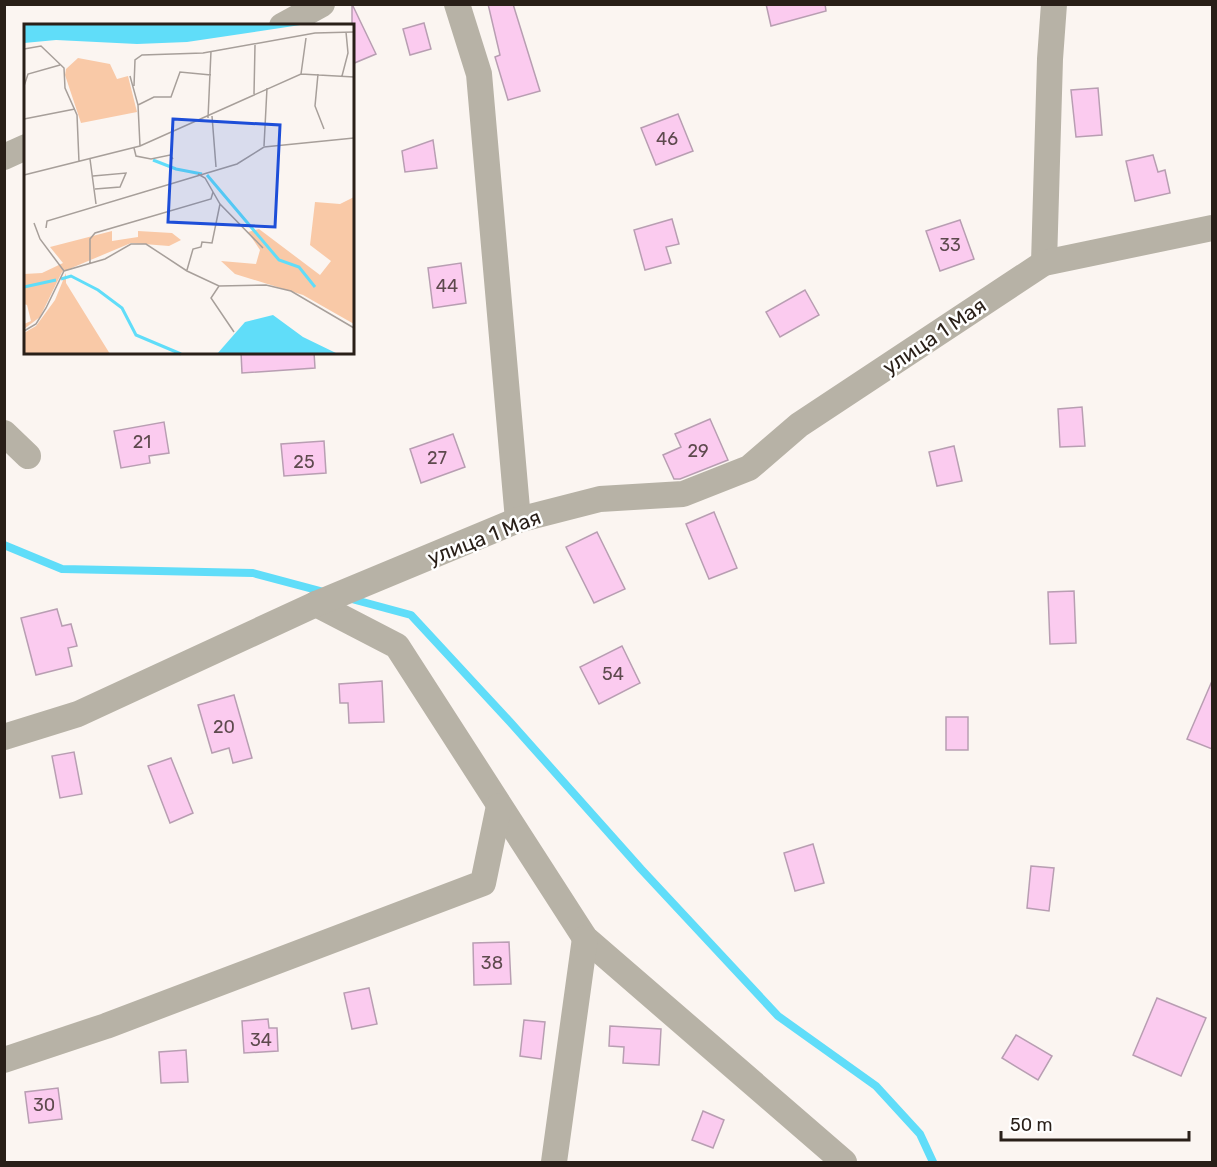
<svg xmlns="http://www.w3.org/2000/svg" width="1217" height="1167" font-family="Rubik,sans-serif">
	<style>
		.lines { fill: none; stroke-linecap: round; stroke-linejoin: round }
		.stream { stroke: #60ddf9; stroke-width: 8 }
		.building { fill: #fbcbef; stroke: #b89eb2; stroke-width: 1.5 }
		.minor { stroke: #b7b2a6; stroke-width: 26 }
		.labels { text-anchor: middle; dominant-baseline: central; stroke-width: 5; stroke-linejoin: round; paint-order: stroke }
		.number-label { font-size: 18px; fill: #5e4a4e }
		.street-label { font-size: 21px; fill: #291f18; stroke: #fff }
		.inset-river { fill: none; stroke: #60ddf9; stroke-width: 3 }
		.inset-road { fill: none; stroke: #a79f9a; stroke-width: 1.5 }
		.view { fill: #1d4ed8; fill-opacity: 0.15; stroke: #1d4ed8; stroke-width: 3 }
		.inset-edge { fill: none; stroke: #291f18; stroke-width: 3 }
	</style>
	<rect width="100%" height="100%" fill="#fbf5f1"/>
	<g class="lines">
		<g class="stream">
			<polyline points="4,545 62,569 253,573 324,592"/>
			<polyline points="348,598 411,615 511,723 641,869 778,1016 876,1086 920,1134 933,1162"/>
		</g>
	</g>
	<g class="building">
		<polygon points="352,4 376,54 352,64"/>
		<polygon points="488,4 513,4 540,91 508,100 495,57 500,55"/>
		<polygon points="766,4 825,4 826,11 771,26"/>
		<polygon points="424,23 431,49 410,55 403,29"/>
		<polygon points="1098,88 1102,135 1076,137 1071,90"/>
		<polygon points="678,114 693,151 656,165 641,128"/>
		<polygon points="433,140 437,168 405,172 402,151"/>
		<polygon points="1153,155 1158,172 1165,170 1170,193 1135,201 1126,161"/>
		<polygon points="672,219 679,244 666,247 671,263 645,270 634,230"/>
		<polygon points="960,220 974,259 940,271 926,231"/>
		<polygon points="461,263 466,303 433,308 428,268"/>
		<polygon points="805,290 819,315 780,337 766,312"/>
		<polygon points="241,352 314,352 315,368 242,373"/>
		<polygon points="1082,407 1085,446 1060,447 1058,409"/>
		<polygon points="710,419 728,460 680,479 674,479 663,455 681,447 675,434"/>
		<polygon points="164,422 169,453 149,456 150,463 121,468 114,431"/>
		<polygon points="453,434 465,467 421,483 410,449"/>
		<polygon points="324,441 326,473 284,476 281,444"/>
		<polygon points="954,446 962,481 937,486 929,452"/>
		<polygon points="714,512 737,568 709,579 686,524"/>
		<polygon points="597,532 625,589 594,603 566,547"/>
		<polygon points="1074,591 1076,643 1050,644 1048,592"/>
		<polygon points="57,609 62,626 71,624 77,646 68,648 72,666 36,675 21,618"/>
		<polygon points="622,646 640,683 599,704 580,667"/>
		<polygon points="382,681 384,722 349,723 348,703 340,703 339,684"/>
		<polygon points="1212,681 1212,749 1187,739"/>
		<polygon points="234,695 252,758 233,763 229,748 212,753 198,705"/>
		<rect x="946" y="717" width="22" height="33"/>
		<polygon points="74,752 82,794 60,798 52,756"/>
		<polygon points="171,758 193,813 170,823 148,766"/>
		<polygon points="813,844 824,883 795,891 784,853"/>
		<polygon points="1031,866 1054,868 1049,911 1027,908"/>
		<polygon points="509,942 511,984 474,985 473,943"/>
		<polygon points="369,988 377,1024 352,1029 344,993"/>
		<polygon points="1157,998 1206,1018 1181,1076 1133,1055"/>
		<polygon points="268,1019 269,1028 277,1028 278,1051 244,1053 242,1021"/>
		<polygon points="524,1020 545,1022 541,1059 520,1056"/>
		<polygon points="610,1026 661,1029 659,1065 623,1063 624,1047 609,1046"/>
		<polygon points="1016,1035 1052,1056 1038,1080 1002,1058"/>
		<polygon points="186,1050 188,1082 161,1083 159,1052"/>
		<polygon points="58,1088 62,1119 29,1123 25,1092"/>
		<polygon points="703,1111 724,1120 713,1148 692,1140"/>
	</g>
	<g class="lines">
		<g class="minor">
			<polyline points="457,4 479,74 518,520"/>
			<polyline points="282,26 322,4"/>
			<polyline points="4,157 26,147"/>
			<polyline points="1044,263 1050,59 1054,4"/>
			<polyline points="4,433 28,456"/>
			<polyline points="316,604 397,646 585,938 844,1162"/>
			<polyline points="4,737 78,714 316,604 518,520 600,499 683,494 749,468 799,425 1044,263 1212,228"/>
			<polyline points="4,1060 106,1026 483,883 499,806"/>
			<polyline points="554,1162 585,938"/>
		</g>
	</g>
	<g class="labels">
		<g class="number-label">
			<text x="667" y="139">46</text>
			<text x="950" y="245">33</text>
			<text x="447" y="286">44</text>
			<text x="142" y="442">21</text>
			<text x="698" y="451">29</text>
			<text x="437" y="458">27</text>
			<text x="304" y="462">25</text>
			<text x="613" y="674">54</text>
			<text x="224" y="727">20</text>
			<text x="492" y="963">38</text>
			<text x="261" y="1040">34</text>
			<text x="44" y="1105">30</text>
		</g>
		<g class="street-label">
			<text transform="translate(934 336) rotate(-34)">улица 1 Мая</text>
			<text transform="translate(484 537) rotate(-21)">улица 1 Мая</text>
		</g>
	</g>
	<g transform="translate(24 24)">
		<rect width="330" height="330" fill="#fbf5f1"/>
		<path d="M54,34l32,6 7,15 11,-3 9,36 -56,11 -16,-48 1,-6zM330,173v127l-51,-29 -68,-21 -14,-13 35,3 4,-14 -12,-18 11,-3 61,46 11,-14 -21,-16 5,-43 25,2zM88,207v10l26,-4v-6l34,2 9,7 -12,6 -38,-3 -69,29 -22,45 -16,12v-5l7,-3 -4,-16 -3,-1v-30l18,-1 21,-10 -13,-16zM42,249v10l44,71h-86v-21l12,-7 19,-26z" fill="#f9c9a7"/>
		<path d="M0,0h283l-120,18 -50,2 -81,-4 -32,3zM249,291l30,22 35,17h-121l28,-32z" fill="#60ddf9"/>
		<path class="inset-river" d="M129,136l23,9 26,5M183,151l72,85 20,7 16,20M37,255l10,-3 27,14 24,18 14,27 45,19M0,263l32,-7"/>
		<path class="inset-road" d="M0,25l17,-3 23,22 1,20 12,27 2,47M277,50l5,-36M294,50l-3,32 9,23M106,52l8,29 2,41M318,52l6,-23 -2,-21M0,62l4,-12 32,-9M110,62l1,-26 7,-5 61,-2 112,-20 39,-1M230,70l1,-49M114,81l16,-8h17l9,-25 31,3M188,92l4,51M184,94l3,-67M0,95l51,-10M240,122l3,-58M110,124l2,8 15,3 19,-4 3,4M66,135l6,45M174,150l7,4 15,26 43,44M0,151l116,-29 161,-72 53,3M69,152l33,-3 -6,14 -25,2M10,199l6,16 24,32M22,204l1,-7 190,-57 27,-17 90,-9M66,239v-24l5,-6 116,-34 2,-7M163,246l6,-21 8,-2 1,-5 10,1 8,-39M195,262l-8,12 23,34M0,307l12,-7 10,-16 18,-37 41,-12 26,-15h15l41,27 32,15 47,-1 25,6 63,37"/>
		<path class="view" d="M149,95l107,6 -5,102 -107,-5z"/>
		<rect width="330" height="330" class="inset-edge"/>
	</g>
	<rect width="1217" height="1167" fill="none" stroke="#291f18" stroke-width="12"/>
	<path d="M1001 1131v9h188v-9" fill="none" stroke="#291f18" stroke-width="3"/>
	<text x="1010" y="1131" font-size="18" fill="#291f18" stroke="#ffffff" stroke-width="4.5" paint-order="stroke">50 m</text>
</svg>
